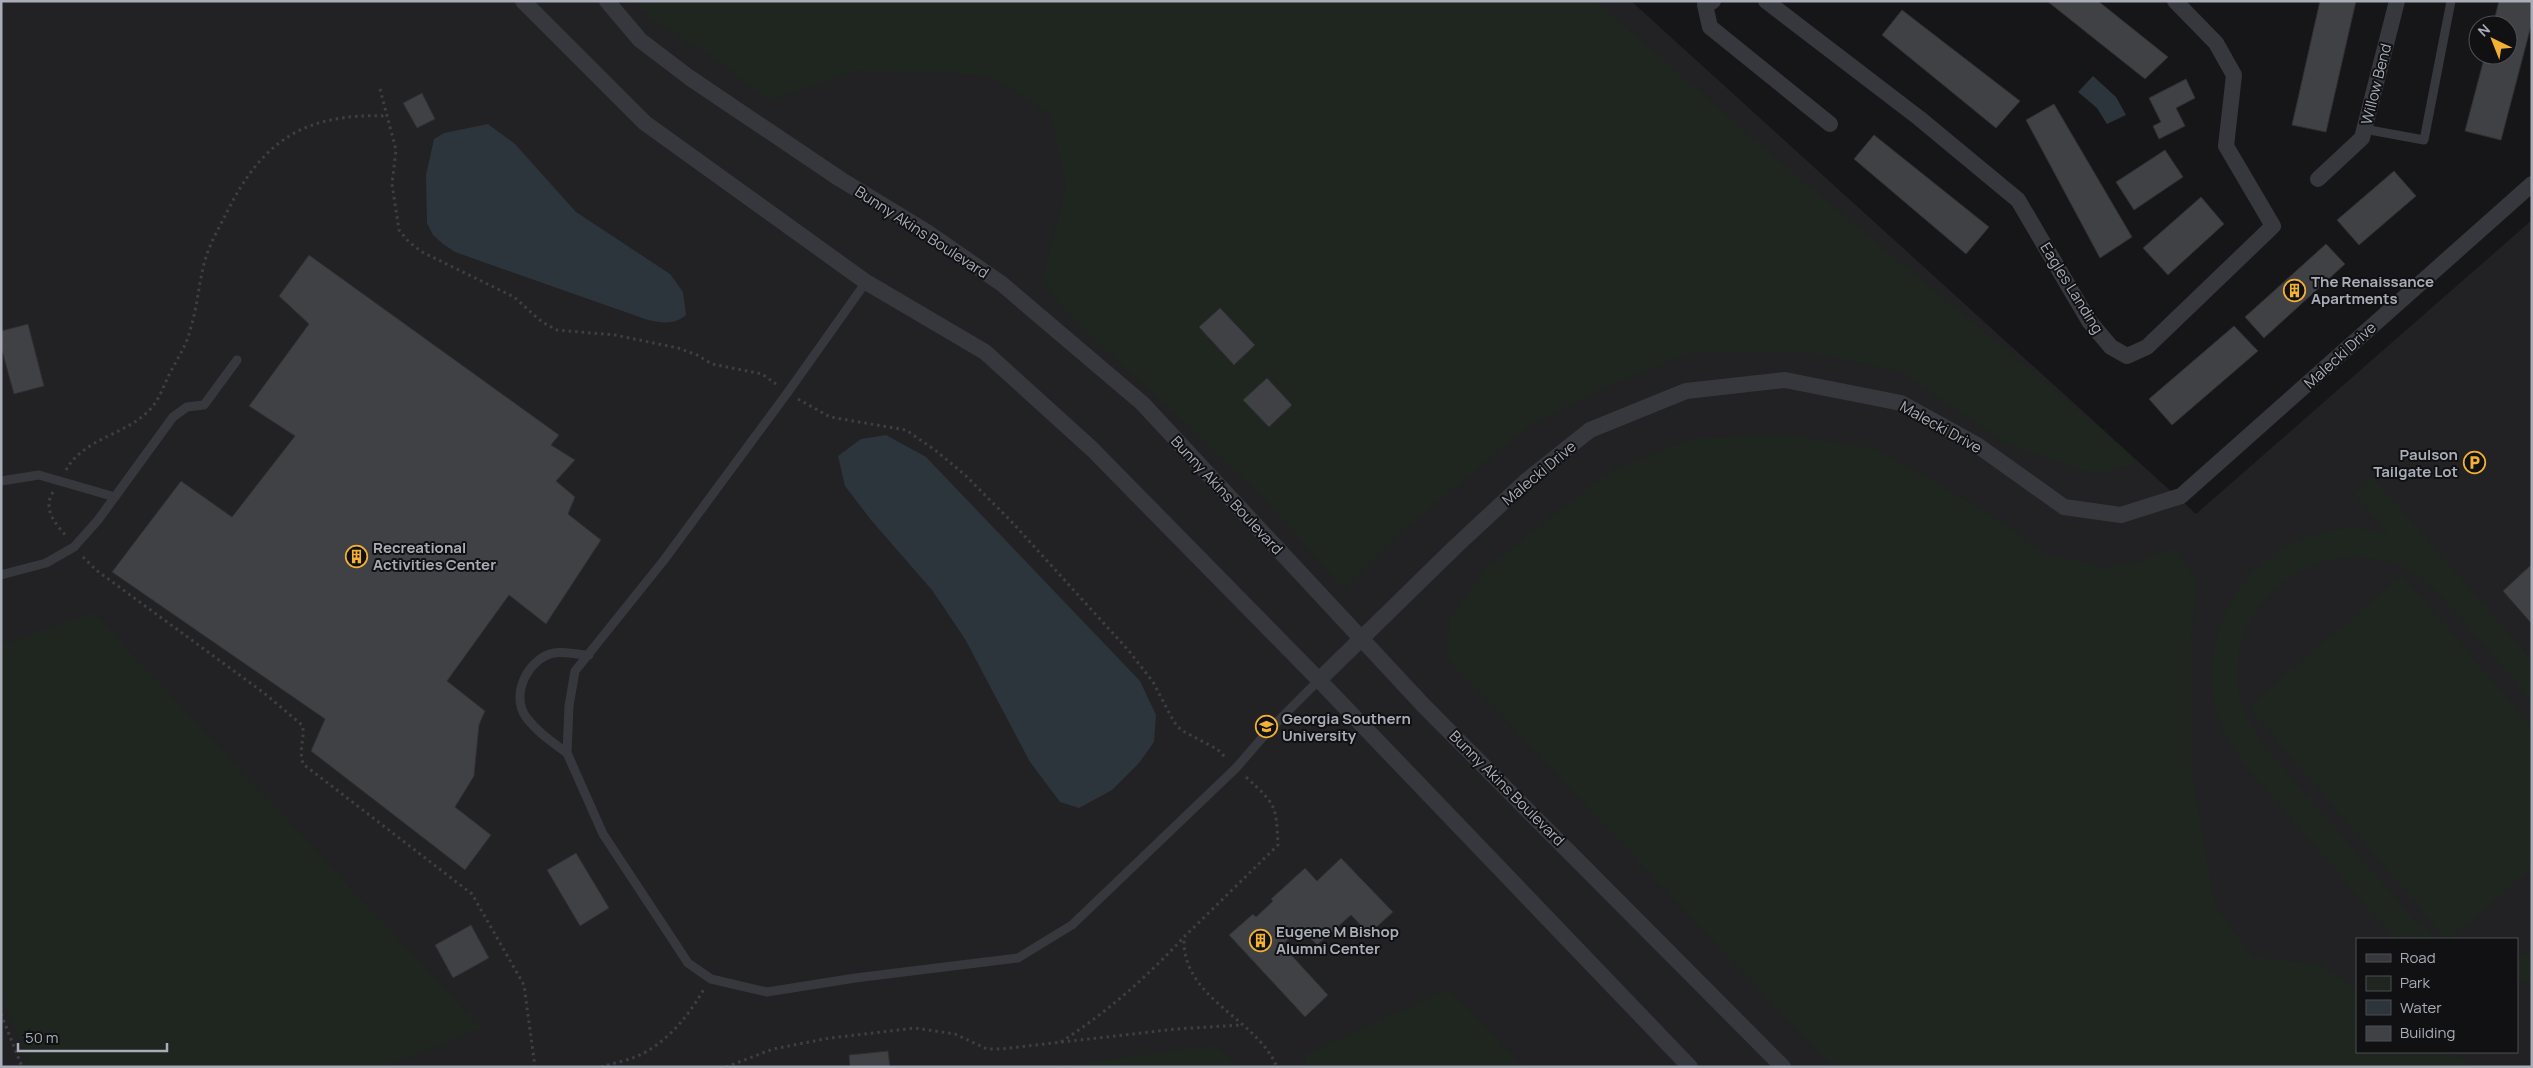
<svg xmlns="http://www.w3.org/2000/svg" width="2533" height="1068" font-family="Manrope,sans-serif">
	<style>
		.built { fill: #222225; fill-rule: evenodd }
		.green { fill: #1e261f }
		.water { fill: #2c353c }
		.building { fill: #404145; stroke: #303034 }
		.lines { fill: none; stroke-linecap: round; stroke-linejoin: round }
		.path { stroke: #3d3f44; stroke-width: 3; stroke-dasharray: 2.5 4; stroke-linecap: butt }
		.service { stroke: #37383d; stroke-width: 9 }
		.minor { stroke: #37383d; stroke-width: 16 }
		.labels { text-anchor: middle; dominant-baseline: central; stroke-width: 4; stroke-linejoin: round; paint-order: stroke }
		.street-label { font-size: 15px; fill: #a8adb8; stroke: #111113 }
		.poi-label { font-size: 15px; font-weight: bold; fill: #a8adb8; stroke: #111113; text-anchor: start }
	</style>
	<rect width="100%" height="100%" fill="#161618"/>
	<path class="built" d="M1,1h1630l565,513 336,-294v847h-2531zM2357,939h160v113h-160z"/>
	<g class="green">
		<polygon points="635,1 1596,1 1793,173 2098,426 2138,463 2096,475 2003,442 1902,372 1814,353 1694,352 1609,386 1530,425 1397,536 1344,589 1260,494 1068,314 1042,279 1066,187 1051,115 989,75 853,71 770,101 722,64 650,18"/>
		<polygon points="1789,435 1875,448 1982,509 2046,554 2105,567 2137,562 2173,547 2198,582 2191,640 2191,768 2215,906 2253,957 2320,964 2357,988 2357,1052 2452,1052 2475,1067 1832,1067 1446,657 1450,618 1487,567 1610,471 1694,438"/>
		<path d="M2373,477l159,183v41c-21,-24 -42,-48 -62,-72 -19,-21 -37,-46 -63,-59 -79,-42 -179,26 -169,115 3,24 15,43 27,62l147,170 27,22h-43l-5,-4 -147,-171c-10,-15 -22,-32 -27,-50 -20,-74 19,-153 92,-178 16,-6 40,-9 57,-7 8,1 15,4 22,5l-34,-40z"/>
		<polygon points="2402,575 2532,727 2532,869 2450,939 2446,939 2248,707"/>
		<polygon points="93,612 482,1028 385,1067 31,1067 1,995 1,643 7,643"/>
		<polygon points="2532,953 2532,981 2517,984 2517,956"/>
		<polygon points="1448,989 1523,1067 1306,1067 1304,1055"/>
		<polygon points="1214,1045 1238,1067 1052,1067"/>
	</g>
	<g class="water">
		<polygon points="2093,76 2116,97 2126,115 2107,124 2097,108 2078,92"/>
		<path d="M488,124l27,20 61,68 94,62 13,18 3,23c-12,10 -23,8 -38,5l-193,-68 -12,-8 -10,-9 -6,-12 -1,-48 8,-36 10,-6z"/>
		<polygon points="886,435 926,457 1140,681 1156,715 1154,742 1139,763 1112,790 1079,808 1060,802 1030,762 965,639 932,590 871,520 845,486 838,456 861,439"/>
	</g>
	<g class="building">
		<polygon points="2047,1 2098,1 2168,57 2145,79"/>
		<polygon points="2320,1 2356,1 2326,132 2292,125"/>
		<polygon points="2499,1 2532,1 2532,22 2501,140 2465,131 2485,55 2508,55 2508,25 2493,25"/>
		<polygon points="1902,10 2020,101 1996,128 1882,35"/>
		<polygon points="2186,79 2195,98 2176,108 2185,126 2159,139 2153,126 2161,122 2149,98"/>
		<polygon points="422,93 435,119 417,128 403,103"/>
		<polygon points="2054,104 2132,237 2100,258 2026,120"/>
		<polygon points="1874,135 1989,227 1966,254 1854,159"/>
		<polygon points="2165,150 2183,177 2134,210 2116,182"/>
		<polygon points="2394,171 2416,196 2359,245 2337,220"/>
		<polygon points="2201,197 2224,224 2168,275 2143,248"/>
		<polygon points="2326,244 2345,264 2264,338 2245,317"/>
		<polygon points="309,255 559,435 551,445 575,460 556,481 575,497 568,514 601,540 546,624 509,595 447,681 485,711 479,725 474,776 455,807 491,835 465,870 311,751 325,719 112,572 181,481 232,517 295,436 249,406 309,324 279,296"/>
		<polygon points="1220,308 1255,345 1234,365 1199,327"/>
		<polygon points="28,324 44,386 14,394 1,347 1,331"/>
		<polygon points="2234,326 2258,351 2172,425 2149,399"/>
		<polygon points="1267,378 1292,405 1269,427 1243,400"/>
		<polygon points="2532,564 2532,624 2503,591"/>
		<polygon points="576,853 609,908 580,926 547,870"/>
		<polygon points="1341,858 1393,912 1369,934 1351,915 1317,945 1301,928 1282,945 1328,995 1305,1017 1229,935 1253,914 1256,917 1273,901 1271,899 1305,868 1317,881"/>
		<polygon points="471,925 489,958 453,978 435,945"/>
		<polygon points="888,1051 890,1067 850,1067 849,1055"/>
	</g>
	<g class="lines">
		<g class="path">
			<polyline points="380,89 396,150 392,184 399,230 409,242 422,252 514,297 542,322 557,330 615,335 678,348 697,355 712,364 762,374 776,384"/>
			<polyline points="798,399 830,417 906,430 935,450 965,475 1010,520 1129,651 1153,682 1174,722 1181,730 1217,749 1227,759"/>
			<path d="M66,470c19,-34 64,-35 87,-64 7,-9 11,-21 16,-31 8,-16 18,-30 22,-48 7,-23 8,-48 15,-70 5,-16 14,-31 21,-45 36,-73 79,-99 160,-96"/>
			<path d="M53,492c-11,18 3,32 14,45"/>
			<path d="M83,557l13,13 168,123 38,32c4,11 -4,22 1,39l169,130 52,91 11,82"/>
			<path d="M1246,777c30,28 30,27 32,68l-94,92c-3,62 72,80 93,130"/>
			<polyline points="1,1014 22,1067"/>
			<path d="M1061,1042c46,-30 85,-64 122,-104"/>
			<path d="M601,1067c13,-4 29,-7 41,-13 27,-14 47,-39 62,-65"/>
			<polyline points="726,1067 773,1049 830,1038 915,1028 955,1034 987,1049 1001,1049 1176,1029 1241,1025"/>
		</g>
		<g class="service">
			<polyline points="2364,129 2424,140 2451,1"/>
			<polyline points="866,282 788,392 664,560 575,671 569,706 567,753 603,834 688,963 711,979 767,992 855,978 1018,958 1072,925 1236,768 1269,730 1319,680"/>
			<polyline points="1,481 39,475 115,497"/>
			<polyline points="1,575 46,563 74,547 98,520 173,417 187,407 204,405 237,360"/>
			<path d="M567,753c-15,-11 -30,-21 -41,-36 -16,-22 2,-59 28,-64 10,-2 24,2 35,2"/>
		</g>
		<g class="minor">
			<polyline points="523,1 645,123 866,282 985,352 1092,449 1319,680 1690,1067"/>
			<polyline points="607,1 640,40 690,78 840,179 927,232 1002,284 1142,403 1424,706 1783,1067"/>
			<polyline points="1713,1 1705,5 1710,27 1830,124"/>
			<polyline points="1766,1 1919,118 2018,200 2089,321 2111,347 2127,356 2147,347 2273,226 2226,146 2234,75 2216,43 2175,1"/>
			<polyline points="2318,179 2362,138 2397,1"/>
			<polyline points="1319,680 1455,547 1526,481 1590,430 1686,391 1785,380 1901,403 1977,445 2064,507 2121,515 2181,496 2532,184"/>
		</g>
	</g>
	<defs>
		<symbol id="building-ring" viewBox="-11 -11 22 22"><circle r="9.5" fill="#111113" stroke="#f2b134" stroke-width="1.5"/><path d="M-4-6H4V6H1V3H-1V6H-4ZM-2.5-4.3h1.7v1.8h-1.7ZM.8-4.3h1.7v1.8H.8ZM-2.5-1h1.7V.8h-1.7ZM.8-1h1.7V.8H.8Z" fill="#f2b134"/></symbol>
		<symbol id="parking-ring" viewBox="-11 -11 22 22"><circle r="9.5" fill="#111113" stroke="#f2b134" stroke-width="1.5"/><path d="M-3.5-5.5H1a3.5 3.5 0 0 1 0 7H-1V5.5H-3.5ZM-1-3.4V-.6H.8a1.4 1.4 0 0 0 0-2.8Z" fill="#f2b134"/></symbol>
		<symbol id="university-ring" viewBox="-11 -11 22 22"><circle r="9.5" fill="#111113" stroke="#f2b134" stroke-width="1.5"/><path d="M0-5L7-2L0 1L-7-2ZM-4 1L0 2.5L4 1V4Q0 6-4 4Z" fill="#f2b134"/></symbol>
	</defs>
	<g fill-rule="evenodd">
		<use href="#building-ring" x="2282" y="278" width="25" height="25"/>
		<use href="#parking-ring" x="2462" y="450" width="25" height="25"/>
		<use href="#building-ring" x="344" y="544" width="25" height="25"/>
		<use href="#university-ring" x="1254" y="714" width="25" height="25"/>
		<use href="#building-ring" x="1248" y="928" width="25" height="25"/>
	</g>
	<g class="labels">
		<g class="street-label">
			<text transform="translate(2376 84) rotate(-76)">Willow Bend</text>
			<text transform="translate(922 232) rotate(33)">Bunny Akins Boulevard</text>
			<text transform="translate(2072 288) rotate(58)">Eagles Landing</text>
			<text transform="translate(2340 355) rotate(-42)">Malecki Drive</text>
			<text transform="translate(1941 427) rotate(29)">Malecki Drive</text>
			<text transform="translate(1539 473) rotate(-40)">Malecki Drive</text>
			<text transform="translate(1227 495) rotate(47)">Bunny Akins Boulevard</text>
			<text transform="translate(1507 788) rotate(45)">Bunny Akins Boulevard</text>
		</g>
		<g class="poi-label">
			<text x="2311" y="281">The Renaissance<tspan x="2311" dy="17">Apartments</tspan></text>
			<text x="2458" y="454" text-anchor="end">Paulson<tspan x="2458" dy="17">Tailgate Lot</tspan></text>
			<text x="373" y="547">Recreational<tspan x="373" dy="17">Activities Center</tspan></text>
			<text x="1282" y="718">Georgia Southern<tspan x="1282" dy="17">University</tspan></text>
			<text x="1276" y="931">Eugene M Bishop<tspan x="1276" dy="17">Alumni Center</tspan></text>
		</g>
	</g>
	<rect width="2533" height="1068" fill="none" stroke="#a8adb8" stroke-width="5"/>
	<rect x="2356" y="938" width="162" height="115" fill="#111113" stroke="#4d4f55"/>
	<rect x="2366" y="954" width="25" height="8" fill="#37383d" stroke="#4d4f55"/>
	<text x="2400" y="963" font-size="15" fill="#a8adb8">Road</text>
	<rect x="2366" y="976" width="25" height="15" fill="#1e261f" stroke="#4d4f55"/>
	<text x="2400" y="988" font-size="15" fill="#a8adb8">Park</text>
	<rect x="2366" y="1000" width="25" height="15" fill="#2c353c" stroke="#4d4f55"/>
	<text x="2400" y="1013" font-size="15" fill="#a8adb8">Water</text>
	<rect x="2366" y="1026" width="25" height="15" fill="#404145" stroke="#4d4f55"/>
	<text x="2400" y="1038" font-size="15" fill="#a8adb8">Building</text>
	<g transform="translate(2493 40) rotate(317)"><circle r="24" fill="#111113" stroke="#4d4f55"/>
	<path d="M0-4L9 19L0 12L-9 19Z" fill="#f2b134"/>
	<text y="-8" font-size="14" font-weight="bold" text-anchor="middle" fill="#a8adb8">N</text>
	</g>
	<path d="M18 1043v8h149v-8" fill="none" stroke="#a8adb8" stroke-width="2.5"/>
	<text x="25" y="1043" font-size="15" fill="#a8adb8" stroke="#111113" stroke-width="4" paint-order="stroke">50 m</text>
</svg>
